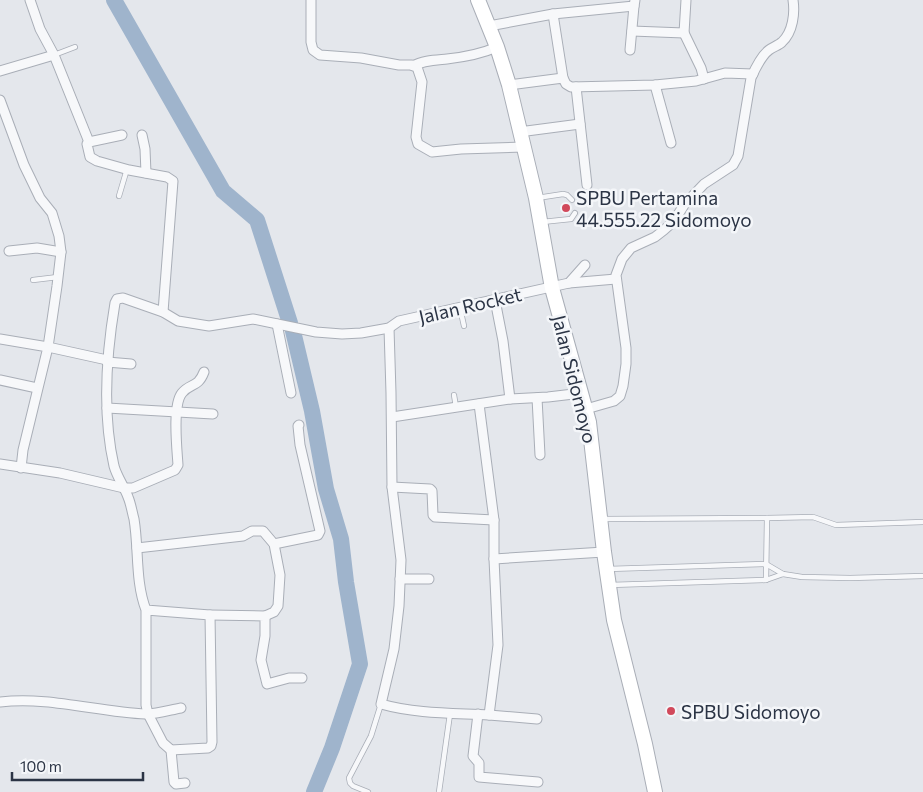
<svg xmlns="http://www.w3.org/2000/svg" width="923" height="792" font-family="Commissioner,sans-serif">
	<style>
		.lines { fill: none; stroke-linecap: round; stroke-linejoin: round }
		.river { stroke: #9fb4cc; stroke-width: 16 }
		.lane-casing { stroke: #a9aeb7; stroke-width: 6 }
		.street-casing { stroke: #a9aeb7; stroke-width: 11 }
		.secondary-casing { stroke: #a9aeb7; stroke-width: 16 }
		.lane { stroke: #f7f8fa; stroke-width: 4.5 }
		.street { stroke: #f7f8fa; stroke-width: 9 }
		.secondary { stroke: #fff; stroke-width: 14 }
		.poi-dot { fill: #d1495b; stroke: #f4f6f9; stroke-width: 2 }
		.labels { text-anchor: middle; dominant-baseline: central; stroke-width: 5; stroke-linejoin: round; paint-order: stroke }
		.poi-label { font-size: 19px; fill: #2b3445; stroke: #f4f6f9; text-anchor: start }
		.street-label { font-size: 19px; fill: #2b3445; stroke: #f4f6f9 }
	</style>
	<rect width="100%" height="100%" fill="#e4e7ec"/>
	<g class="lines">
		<g class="river">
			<polyline points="114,0 223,191 257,220 290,323"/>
			<polyline points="293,331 312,411 326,489 341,539 346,582 360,664 332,748 314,792"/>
		</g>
		<defs>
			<g id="lane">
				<polyline points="54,55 75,47"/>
				<polyline points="119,196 127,169"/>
				<polyline points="537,198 563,194 567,195 572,200"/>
				<polyline points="542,222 571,219 575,213"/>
				<polyline points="33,280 58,277"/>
				<polyline points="460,308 464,326"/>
				<polyline points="454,395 456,407"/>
				<polyline points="603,519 767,518"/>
				<polyline points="608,569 766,564 783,574 802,577 850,578 923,576"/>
				<polyline points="766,580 767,518 813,517 836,525 923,522"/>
				<polyline points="610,585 766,580 783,574"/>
				<polyline points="368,792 353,786 350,783 349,778 371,736 381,704"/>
				<polyline points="439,792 450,714"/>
			</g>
			<g id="street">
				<polyline points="30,0 40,29 54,55 89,142"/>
				<polyline points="311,0 311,42 313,50 320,55 361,58 399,65 412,65 417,67 422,82 416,137 418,144 432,152 461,149 523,147"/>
				<polyline points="553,14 563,78"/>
				<polyline points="489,26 553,14 634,6 635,0"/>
				<polyline points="632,31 684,33 686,0"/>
				<polyline points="684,33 701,68 704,79"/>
				<polyline points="630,50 634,6"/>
				<path d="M413,66c10,-6 23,-6 34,-7 18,-2 34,-5 50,-12"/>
				<polyline points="0,71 54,55"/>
				<polyline points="509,85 563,78 566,84 571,87 655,85 696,81 725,73 753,74"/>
				<polyline points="655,85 671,143"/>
				<polyline points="576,87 587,185"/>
				<polyline points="0,100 24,165 40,198 52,213 59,236 61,252 57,286 48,347 107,360"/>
				<polyline points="519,132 580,124"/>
				<polyline points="122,135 89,142 87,144 90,157 97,161 129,170 167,177 173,181 163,312"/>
				<polyline points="142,135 145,149 146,173"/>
				<polyline points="9,251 37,248 61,252"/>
				<polyline points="569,283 616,279"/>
				<polyline points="495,300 503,341 510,399"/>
				<polyline points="277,324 291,393"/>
				<path d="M389,328l2,65 1,94 9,73 -2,46 -5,43 -13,55c35,10 73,9 108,11l9,-70 -4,-86v-39l-15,-116"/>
				<polyline points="0,339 48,347 23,450 21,468"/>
				<polyline points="107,362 131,364"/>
				<polyline points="0,380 37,388"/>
				<polyline points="537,398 540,455"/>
				<polyline points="107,408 213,414"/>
				<path d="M586,409l28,-8 6,-5 3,-10 3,-22v-16l-10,-73 6,-16 9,-11 24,-11 9,-7 10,-9 10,-16 20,-21 29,-19 5,-9 13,-78c4,-9 10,-22 18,-28 4,-3 10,-5 13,-8 11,-10 13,-29 11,-42"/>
				<polyline points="392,417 510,399 548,397 582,393"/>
				<path d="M0,464l60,9 64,15h9l42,-18 3,-5c-1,-16 -6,-60 4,-72 8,-10 16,-5 22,-21"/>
				<polyline points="392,487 430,489 432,491 433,515 435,517 494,520"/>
				<polyline points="274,544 318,535 320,531 300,445 298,426 299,425"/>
				<polyline points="137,548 243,536 252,531 263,531 274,544 280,575 278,606 274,612 265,616"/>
				<polyline points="494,559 604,552"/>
				<polyline points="400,579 429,579"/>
				<path d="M146,610l64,5 2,127 -1,4 -3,2 -37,2 -8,-7 -15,-29 -2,-9v-95c-11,-29 -7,-61 -12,-91 -2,-7 -3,-15 -6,-22 -4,-11 -11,-20 -14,-31 -12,-53 -8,-110 1,-163l2,-4 6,-1 40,14 15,9 31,5 44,-7 63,13 26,2 19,-1 28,-5 10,-7 170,-38 16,-18"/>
				<polyline points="210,615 265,616 265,636 261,660 267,684 289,678 302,678"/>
				<path d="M0,702c48,-6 98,10 146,12 12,0 24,-4 35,-6"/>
				<polyline points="478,714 473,756 479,763 479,777 538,782"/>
				<polyline points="489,715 537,719"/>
				<polyline points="171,750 174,782 176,784 185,783"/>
			</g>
			<polyline id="secondary" points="478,0 497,47 509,85 536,198 552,288 589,422 604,552 614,620 645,744 655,792"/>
		</defs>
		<use href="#lane" class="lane-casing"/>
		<use href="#street" class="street-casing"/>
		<use href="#secondary" class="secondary-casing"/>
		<use href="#lane" class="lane"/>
		<use href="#street" class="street"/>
		<use href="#secondary" class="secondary"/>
	</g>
	<g class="poi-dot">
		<circle cx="566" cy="208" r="5"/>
		<circle cx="671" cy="711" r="5"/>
	</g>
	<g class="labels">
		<g class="poi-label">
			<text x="576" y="197">SPBU Pertamina<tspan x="576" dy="22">44.555.22 Sidomoyo</tspan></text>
			<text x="681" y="711">SPBU Sidomoyo</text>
		</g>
		<g class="street-label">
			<text transform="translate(470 305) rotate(-13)">Jalan Rocket</text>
			<text transform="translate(575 379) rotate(76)">Jalan Sidomoyo</text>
		</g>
	</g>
	<path d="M12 772v8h131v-8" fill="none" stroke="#2b3445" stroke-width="2.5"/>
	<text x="20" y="772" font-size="15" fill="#2b3445" stroke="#f4f6f9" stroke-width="4" paint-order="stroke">100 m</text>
</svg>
